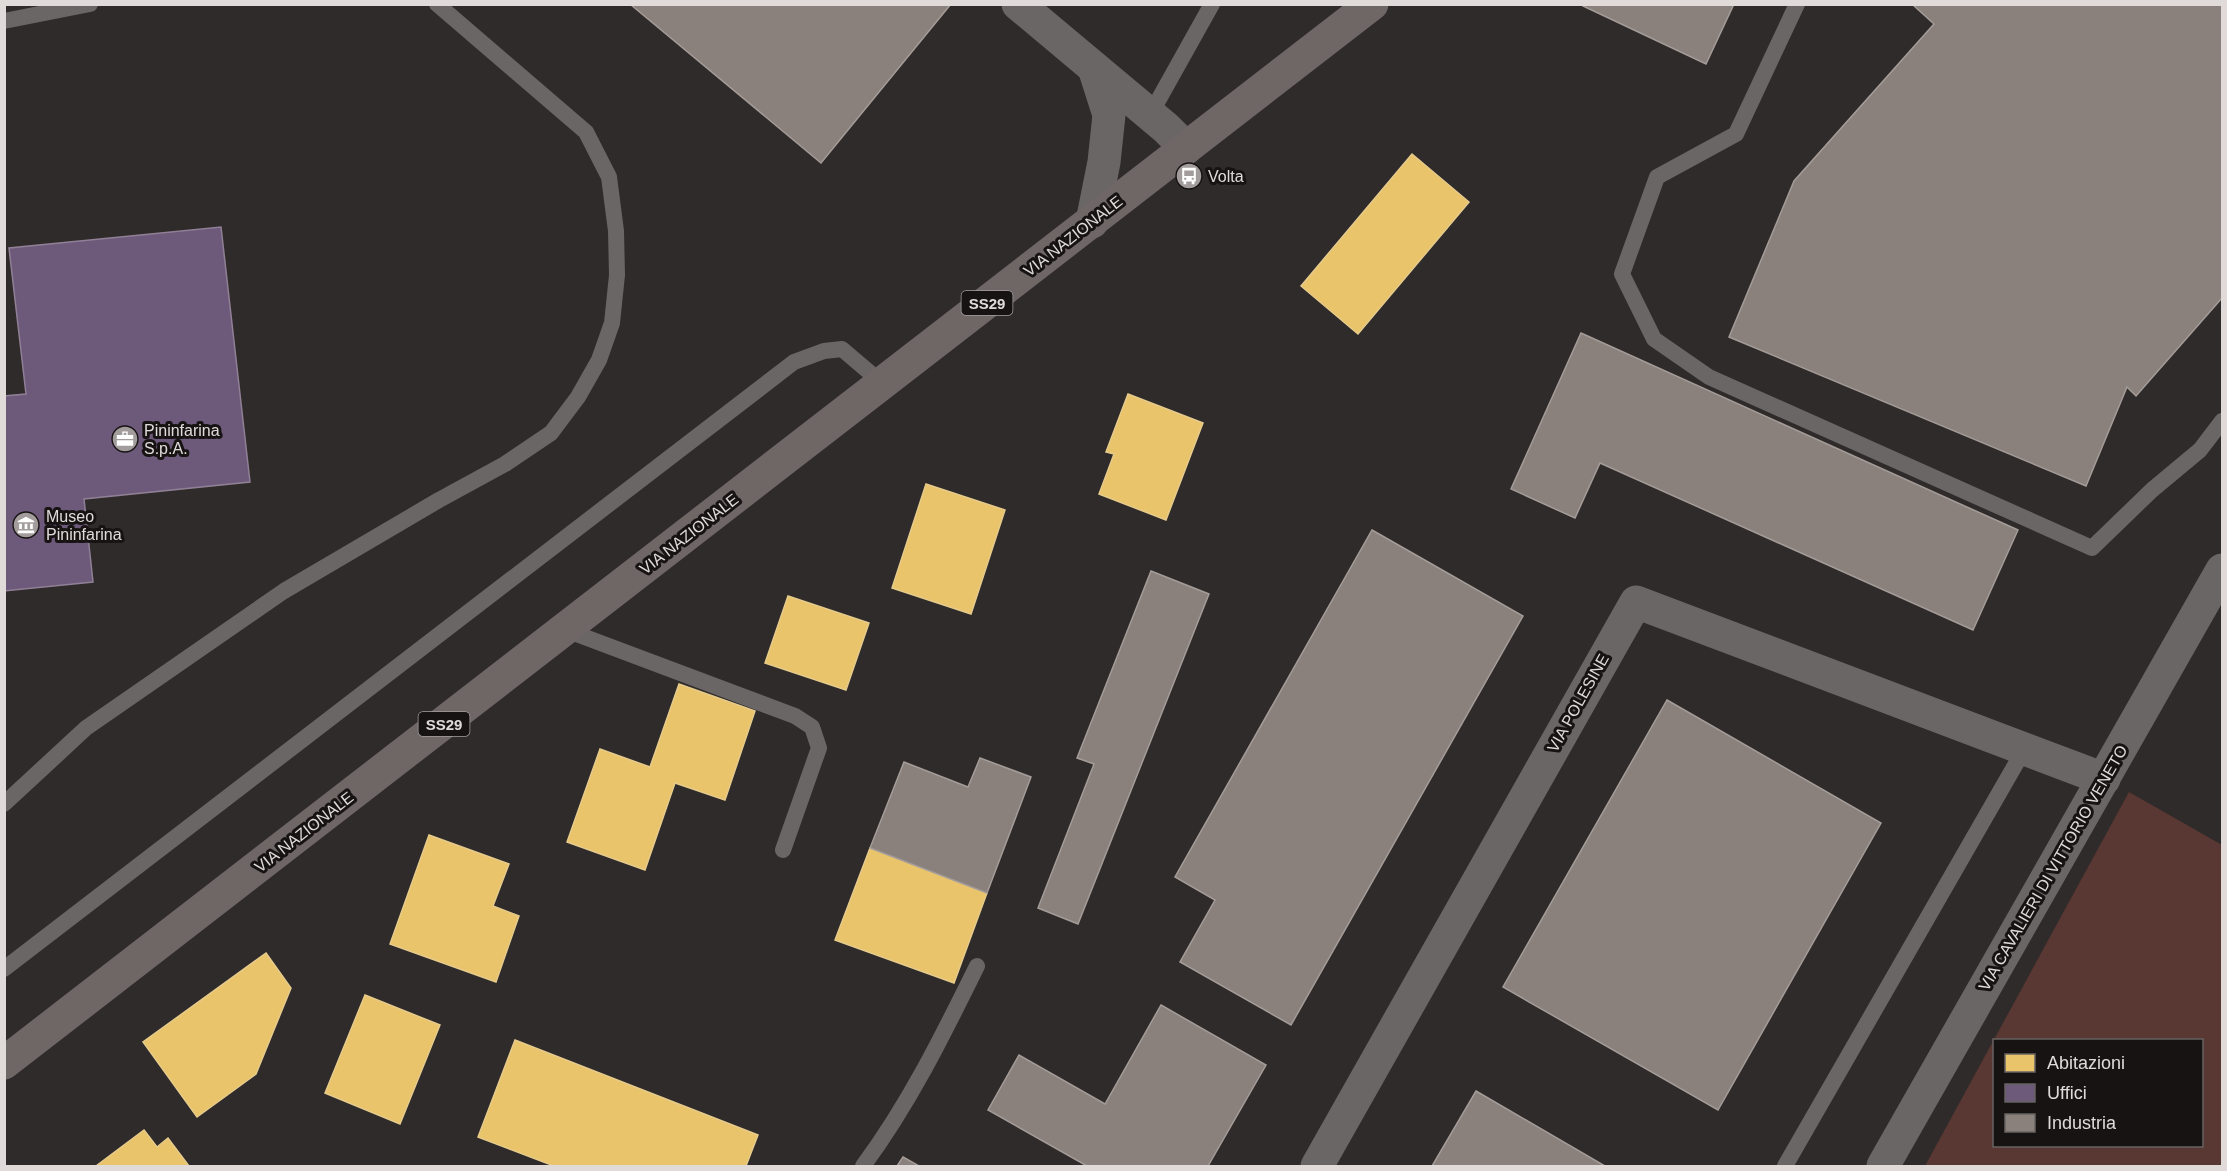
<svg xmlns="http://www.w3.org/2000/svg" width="2227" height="1171" font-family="Helvetica,sans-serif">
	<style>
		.green { fill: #593732; fill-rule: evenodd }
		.homes { fill: #e9c46a; stroke: #e6cb8b; stroke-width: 1.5 }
		.offices { fill: #6d597a; stroke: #908096; stroke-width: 1.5 }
		.industry { fill: #8a817c; stroke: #a49c98; stroke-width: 1.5 }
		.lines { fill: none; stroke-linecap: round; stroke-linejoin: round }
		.service { stroke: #6b6666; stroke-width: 16 }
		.minor { stroke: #6b6666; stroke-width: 33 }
		.primary { stroke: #6f6666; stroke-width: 33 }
		.labels { text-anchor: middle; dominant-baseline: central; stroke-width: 6; stroke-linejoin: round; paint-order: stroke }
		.shield { fill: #171313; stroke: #a49e9e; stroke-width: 1.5 }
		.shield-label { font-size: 15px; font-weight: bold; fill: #e0dad9 }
		.poi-label { font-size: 16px; fill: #e0dad9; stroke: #171313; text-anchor: start }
		.street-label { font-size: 16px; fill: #e0dad9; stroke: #171313 }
	</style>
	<rect width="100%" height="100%" fill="#302b2b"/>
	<path class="green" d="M2129,792l93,53v321h-297zM1994,1040h208v106h-208z"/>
	<g class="homes">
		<polygon points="1412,154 1469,202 1358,334 1301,286"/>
		<polygon points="1128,394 1203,423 1166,520 1099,494 1114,454 1106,452"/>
		<polygon points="926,484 1005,510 971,614 892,588"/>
		<polygon points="788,596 869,623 846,690 765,663"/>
		<polygon points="679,684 755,711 725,800 675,783 645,870 567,842 600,749 650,767"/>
		<polygon points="429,835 509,864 493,906 519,916 496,982 390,944"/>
		<polygon points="870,848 987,893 954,983 835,940"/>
		<polygon points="266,953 291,988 256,1074 197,1117 143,1042"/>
		<polygon points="365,995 440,1025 400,1124 325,1093"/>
		<polygon points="515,1040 758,1135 746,1166 554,1166 478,1137"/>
		<polygon points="144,1130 157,1147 168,1138 189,1166 96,1166"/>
	</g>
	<polygon class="offices" points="221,227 250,482 84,499 93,582 4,591 4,396 26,394 9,248"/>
	<g class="industry">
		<polygon points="630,4 951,4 821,163"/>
		<polygon points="1583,4 1734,4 1706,64 1583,6"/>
		<polygon points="1912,4 2222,4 2222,298 2136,396 2127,387 2086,486 1729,337 1794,181 1934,24"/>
		<polygon points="1581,333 2018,530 1973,630 1600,463 1575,518 1511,489"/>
		<polygon points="1372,530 1523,616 1291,1025 1180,962 1215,900 1175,877"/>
		<polygon points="1151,571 1209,594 1078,924 1038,908 1094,764 1077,758"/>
		<polygon points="1667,700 1881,823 1718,1110 1503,987"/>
		<polygon points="980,758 1031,777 987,893 870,848 904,762 968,787"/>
		<polygon points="1161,1005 1266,1065 1208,1166 1087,1166 988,1110 1019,1055 1105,1104"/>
		<polygon points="1476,1091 1605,1166 1432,1166"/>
		<polygon points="903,1157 919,1166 897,1166"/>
	</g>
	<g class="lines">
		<g class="service">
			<polyline points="1797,4 1736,134 1657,177 1622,274 1654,339 1709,377 2092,548 2152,490 2200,450 2222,421"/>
			<polyline points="4,21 90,4"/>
			<polyline points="1150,115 1212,4"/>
			<polyline points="566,630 795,716 812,727 819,748 783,850"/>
			<polyline points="4,804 86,728 284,591 439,500 505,464 551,433 578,397 599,360 612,323 617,275 616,231 609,177 586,132 437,4"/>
			<polyline points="4,969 794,362 824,351 842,349 882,383"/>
			<path d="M863,1166c46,-62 80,-131 114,-200"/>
			<polyline points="1785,1166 2025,748"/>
		</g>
		<g class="minor">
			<polyline points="1018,4 1166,128 1186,148"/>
			<polyline points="1092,222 1104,162 1109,115 1094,68"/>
			<polyline points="1317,1166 1636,602 2104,779"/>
			<polyline points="1883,1166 2222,570"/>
		</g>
		<polyline class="primary" points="4,1063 1372,4"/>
	</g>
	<defs>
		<symbol id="bus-disc" viewBox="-11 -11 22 22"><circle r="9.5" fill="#a29d9c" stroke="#171313"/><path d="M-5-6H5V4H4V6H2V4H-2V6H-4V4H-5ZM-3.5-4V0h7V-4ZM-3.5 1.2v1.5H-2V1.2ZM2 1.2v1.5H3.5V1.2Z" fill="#fff"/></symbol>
		<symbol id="office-disc" viewBox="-11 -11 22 22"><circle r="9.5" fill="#a29d9c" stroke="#171313"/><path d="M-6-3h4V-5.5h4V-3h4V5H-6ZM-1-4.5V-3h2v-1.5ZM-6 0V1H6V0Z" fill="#fff"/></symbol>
		<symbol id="museum-disc" viewBox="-11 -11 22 22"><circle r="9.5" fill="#a29d9c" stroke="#171313"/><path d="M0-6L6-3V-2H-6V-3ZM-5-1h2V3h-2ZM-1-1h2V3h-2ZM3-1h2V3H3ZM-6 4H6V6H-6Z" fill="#fff"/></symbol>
	</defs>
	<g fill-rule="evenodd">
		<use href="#bus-disc" x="1174" y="161" width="30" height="30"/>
		<use href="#office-disc" x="110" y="424" width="30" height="30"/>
		<use href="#museum-disc" x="11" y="510" width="30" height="30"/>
	</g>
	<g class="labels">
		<g class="shield">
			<rect x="961.5" y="291" width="51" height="24" rx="4.5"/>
			<rect x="418.5" y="712" width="51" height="24" rx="4.5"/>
		</g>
		<g class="shield-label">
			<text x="987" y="303">SS29</text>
			<text x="444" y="724">SS29</text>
		</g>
		<g class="poi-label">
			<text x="1208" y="176">Volta</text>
			<text x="144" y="430">Pininfarina<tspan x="144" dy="18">S.p.A.</tspan></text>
			<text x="46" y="516">Museo<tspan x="46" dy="18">Pininfarina</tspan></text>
		</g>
		<g class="street-label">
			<text transform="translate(1073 236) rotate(-38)">VIA NAZIONALE</text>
			<text transform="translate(689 534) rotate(-38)">VIA NAZIONALE</text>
			<text transform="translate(1578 703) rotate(-61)">VIA POLESINE</text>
			<text transform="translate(304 832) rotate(-38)">VIA NAZIONALE</text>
			<text transform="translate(2053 868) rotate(-60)">VIA CAVALIERI DI VITTORIO VENETO</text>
		</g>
	</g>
	<rect width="2227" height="1171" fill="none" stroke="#e0dad9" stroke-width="12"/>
	<rect x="1993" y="1039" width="210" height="108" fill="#171313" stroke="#676362" stroke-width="1.5"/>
	<rect x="2005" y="1054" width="30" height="18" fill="#e9c46a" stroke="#676362" stroke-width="1.5"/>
	<text x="2047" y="1069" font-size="18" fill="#e0dad9">Abitazioni</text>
	<rect x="2005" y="1084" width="30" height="18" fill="#6d597a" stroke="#676362" stroke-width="1.5"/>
	<text x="2047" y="1099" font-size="18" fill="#e0dad9">Uffici</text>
	<rect x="2005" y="1114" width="30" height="18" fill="#8a817c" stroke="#676362" stroke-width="1.5"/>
	<text x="2047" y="1129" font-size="18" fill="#e0dad9">Industria</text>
</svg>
